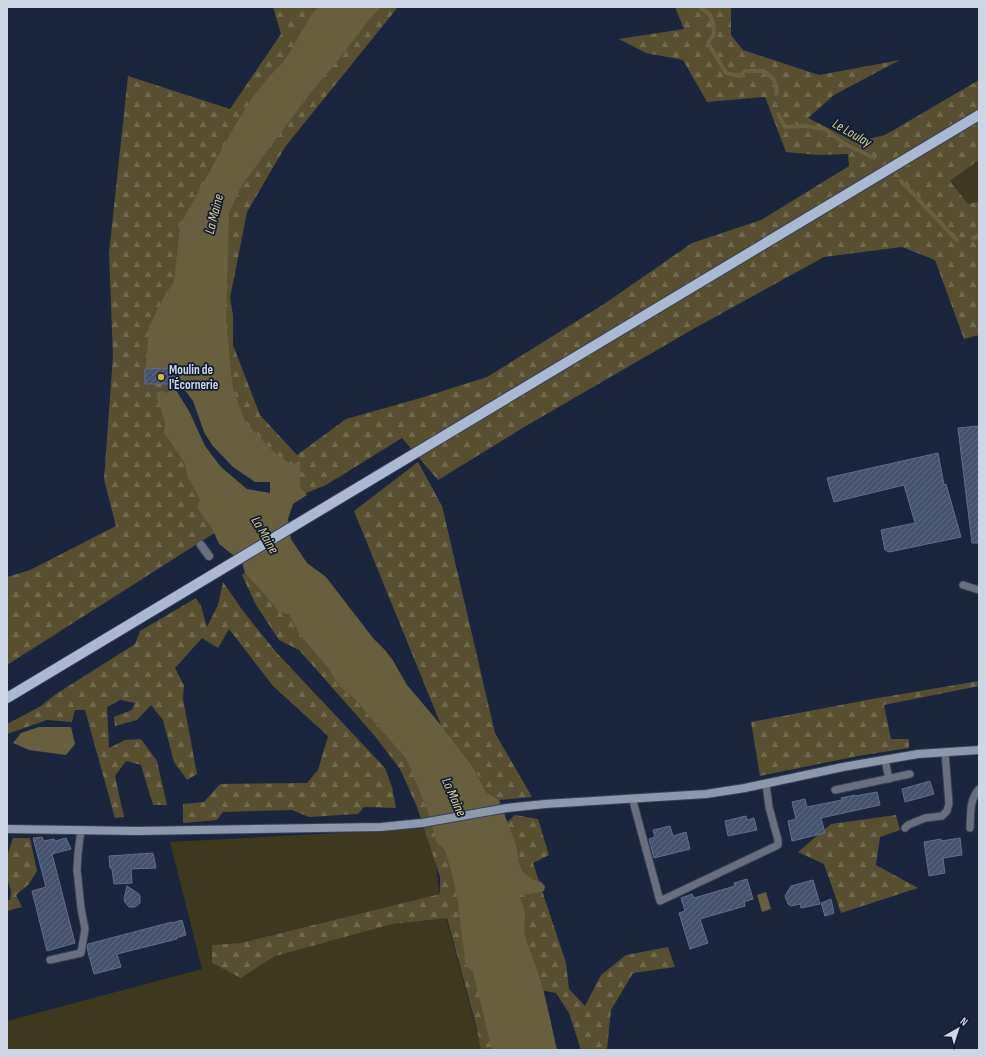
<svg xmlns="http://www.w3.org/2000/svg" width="986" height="1057" font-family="'Sofia Sans Condensed',sans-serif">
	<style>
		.grass { fill: #3e381e }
		.forest { fill: url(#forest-firs) }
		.water { fill: #675f3e }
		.pier { fill: #1b263e }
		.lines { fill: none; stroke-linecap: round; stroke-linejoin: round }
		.stream { stroke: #675f3e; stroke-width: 4 }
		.building { fill: url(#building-hatch); stroke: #606e89 }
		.lane-casing { stroke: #384259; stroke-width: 9 }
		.street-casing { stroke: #384259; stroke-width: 10 }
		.secondary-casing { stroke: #384259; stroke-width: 10 }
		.primary-casing { stroke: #384259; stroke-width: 12 }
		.lane { stroke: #696f7c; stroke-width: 7 }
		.street { stroke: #696f7c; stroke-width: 8 }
		.secondary { stroke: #8e98ac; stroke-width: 8 }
		.primary { stroke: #abb8d2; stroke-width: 10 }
		.poi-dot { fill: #d3b635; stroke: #121d33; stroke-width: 1.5 }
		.labels { text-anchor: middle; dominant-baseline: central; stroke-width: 3.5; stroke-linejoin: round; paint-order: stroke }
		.poi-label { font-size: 13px; font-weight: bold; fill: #ced6e6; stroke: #121d33; text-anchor: start }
		.water-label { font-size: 14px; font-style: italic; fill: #dacb8f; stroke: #121d33 }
	</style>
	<defs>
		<pattern id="forest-firs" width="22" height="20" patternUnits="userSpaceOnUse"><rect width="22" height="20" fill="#574f2f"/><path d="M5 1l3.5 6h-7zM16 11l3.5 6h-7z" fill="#6e684d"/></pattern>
		<pattern id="building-hatch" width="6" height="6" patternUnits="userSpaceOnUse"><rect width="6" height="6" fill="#44526e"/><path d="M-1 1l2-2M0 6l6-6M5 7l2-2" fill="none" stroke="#5e6a83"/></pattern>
	</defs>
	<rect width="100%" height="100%" fill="#1b263e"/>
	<g class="grass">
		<polygon points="979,160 979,201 968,204 950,181"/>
		<polygon points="431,828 440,895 482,1050 7,1050 7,1021 202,969 170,842"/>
	</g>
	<g class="forest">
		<polygon points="273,7 398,7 285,147 247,212 230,298 233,315 233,345 260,415 297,455 346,419 424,397 487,377 604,304 692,243 761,220 849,166 848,154 818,155 786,152 765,97 707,102 683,60 646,53 619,39 684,29 675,7 731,7 731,35 743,50 819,75 900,60 834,95 808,118 855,142 885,135 979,80 979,160 950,181 968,204 979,201 979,335 964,339 935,260 902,247 824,257 695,328 531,423 438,480 402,438 326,485 227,525 7,665 7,577 30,570 116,526 104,479 113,356 109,253 128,76 230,109 281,34"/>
		<polygon points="418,462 442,506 495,733 532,797 499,800 486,792 474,768 441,725 354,511"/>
		<polygon points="251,568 402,745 447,838 503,1050 481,1050 476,1025 447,918 392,924 275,956 241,978 212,963 212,945 241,943 440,894 440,877 417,807 400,769 374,735 299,650 279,640 256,605 242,575"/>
		<polygon points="223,582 243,611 276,652 385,768 392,787 396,808 364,807 358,814 309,817 292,810 223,812 217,820 183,823 183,804 204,802 220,784 307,783 318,770 328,736 273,686 229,629 218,648 202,638 175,668 184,685 183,699 197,774 187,780 174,762 163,720 151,705 137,720 115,726 114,717 132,710 135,703 120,700 107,707 109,748 125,740 141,739 157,761 167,805 153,805 141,765 126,761 115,776 124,817 115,818 85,710 75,710 72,722 47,720 7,734 7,724 41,706 56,694 135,644 140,631 196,598 201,606 207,627 218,605"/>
		<polygon points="979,681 979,686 884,705 891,739 909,739 909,748 858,756 760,776 751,722 872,699"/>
		<polygon points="515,815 538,819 549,855 533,863 566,963 569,989 585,1006 601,975 626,955 668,947 675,967 633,973 611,1010 607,1050 581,1050 569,1013 556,993 536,989 490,838"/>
		<polygon points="896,815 900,830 880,837 876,865 918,888 841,913 824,864 798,852 831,824"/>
		<polygon points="13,838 30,838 37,871 29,884 16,895 22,907 7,911 7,900 10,900 11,891 7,878 7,857"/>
	</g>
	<g class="water">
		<polygon points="319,7 381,7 368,21 340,58 313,90 275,140 241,187 229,213 226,319 233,389 246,423 274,452 292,465 300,461 300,487 307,495 293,504 288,519 291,539 307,563 326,577 373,638 385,650 392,659 407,685 441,725 474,768 486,792 499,800 516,845 519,863 522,871 528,876 532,879 541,882 545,886 544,891 530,894 519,895 525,912 524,933 543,988 549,1014 557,1050 492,1050 473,972 465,965 464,950 457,897 453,878 445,850 436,841 429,814 406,758 374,722 357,701 339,686 329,669 300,635 290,615 278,611 262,591 245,573 242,562 219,544 213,530 197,507 200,500 187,475 184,462 164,433 165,423 156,394 158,392 162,391 166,393 175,389 174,384 178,384 177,368 145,369 147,355 149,326 166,293 174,282 180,225 234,127 251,99 267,79 285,60 313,12"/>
		<polygon points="39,727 71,727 75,744 66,755 29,750 13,743 21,733"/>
		<polygon points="766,892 771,909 762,912 757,895"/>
	</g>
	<polygon class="pier" points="181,385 193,401 204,432 212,445 233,467 255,482 270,482 270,493 247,489 221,467 205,446 189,411 174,387"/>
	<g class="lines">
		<g class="stream">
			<polyline points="700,7 710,15 713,23 714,34 708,43 726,73 740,76 745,71 763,71 773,78 777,89 776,94"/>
			<polyline points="778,114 785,127 804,126 825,129 845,144 874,158"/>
			<polyline points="901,181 957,240"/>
			<polyline points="973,238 979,236"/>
		</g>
	</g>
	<g class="building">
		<polygon points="177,368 178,384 145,384 145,369"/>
		<polygon points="979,426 979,543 972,543 958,428"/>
		<polygon points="938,453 944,485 946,484 961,537 889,552 885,550 881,530 915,523 904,485 834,502 827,478"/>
		<polygon points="930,781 934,794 905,802 902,789"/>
		<polygon points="877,792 880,805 821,818 825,833 792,841 788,821 796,819 792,802 805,799 807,807 842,800 841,798 855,795 855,796"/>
		<polygon points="746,816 747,820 754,818 757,830 728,836 725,821"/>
		<polygon points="670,826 673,836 686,832 690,849 654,858 649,839 655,837 653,830"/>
		<polygon points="42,837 44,841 54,839 55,841 66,838 71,849 52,854 75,943 47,951 32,891 46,887 33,838"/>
		<polygon points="960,838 962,855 943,858 945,873 929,876 924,842 941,839 941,841"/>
		<polygon points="153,853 156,868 131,869 132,883 114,884 112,869 110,868 109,856"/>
		<polygon points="747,879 753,899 744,902 745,906 700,919 708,943 690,949 679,913 685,911 681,898 692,894 694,898 735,886 734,883"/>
		<polygon points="813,880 820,904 801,908 800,904 791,906 788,904 785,896 791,886"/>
		<polygon points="127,886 139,894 140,896 140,903 135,907 129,907 125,902 124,899"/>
		<polygon points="831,899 834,913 825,916 821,903"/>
		<polygon points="182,920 186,935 176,938 177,939 117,954 121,967 94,974 87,948 88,944 172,922 172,923"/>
	</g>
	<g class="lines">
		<defs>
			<g id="lane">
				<polyline points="963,585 979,590"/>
				<polyline points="885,760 889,779"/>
				<polyline points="835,790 910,774"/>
				<polyline points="633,798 634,805 660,901 778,845 778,840 769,807 766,784"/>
				<polyline points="905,828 908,825 925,818 942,816 947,811 949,804 945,752"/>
				<path d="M970,828c1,-14 -1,-28 9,-39"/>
				<polyline points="50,960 81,953 85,929 81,908 77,870 78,853 81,830"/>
			</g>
			<polyline id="street" points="201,545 209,556"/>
			<polyline id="secondary" points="7,829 137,831 381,827 422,823 507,808 545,804 706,794 745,788 843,767 918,754 979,750"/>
			<path id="primary" d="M7,698c324,-195 648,-390 972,-583"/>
		</defs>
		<use href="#lane" class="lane-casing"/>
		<use href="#street" class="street-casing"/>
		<use href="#secondary" class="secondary-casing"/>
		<use href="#primary" class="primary-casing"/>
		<use href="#lane" class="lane"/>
		<use href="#street" class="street"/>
		<use href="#secondary" class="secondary"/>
		<use href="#primary" class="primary"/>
	</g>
	<circle class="poi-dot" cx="161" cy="377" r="4"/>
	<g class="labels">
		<g class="poi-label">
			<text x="169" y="370">Moulin de<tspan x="169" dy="15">l'Écornerie</tspan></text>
		</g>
		<g class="water-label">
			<text transform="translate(852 133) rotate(30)">Le Loulay</text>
			<text transform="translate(214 214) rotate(-76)">La Maine</text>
			<text transform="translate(265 535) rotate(60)">La Maine</text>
			<text transform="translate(454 797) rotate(66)">La Maine</text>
		</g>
	</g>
	<rect width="986" height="1057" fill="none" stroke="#ced6e6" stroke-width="16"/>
	<g transform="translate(958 1029) rotate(39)" stroke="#121d33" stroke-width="3" paint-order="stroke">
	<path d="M0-3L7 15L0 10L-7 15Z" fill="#ced6e6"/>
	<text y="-6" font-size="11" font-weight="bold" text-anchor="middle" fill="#ced6e6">N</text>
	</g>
</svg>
